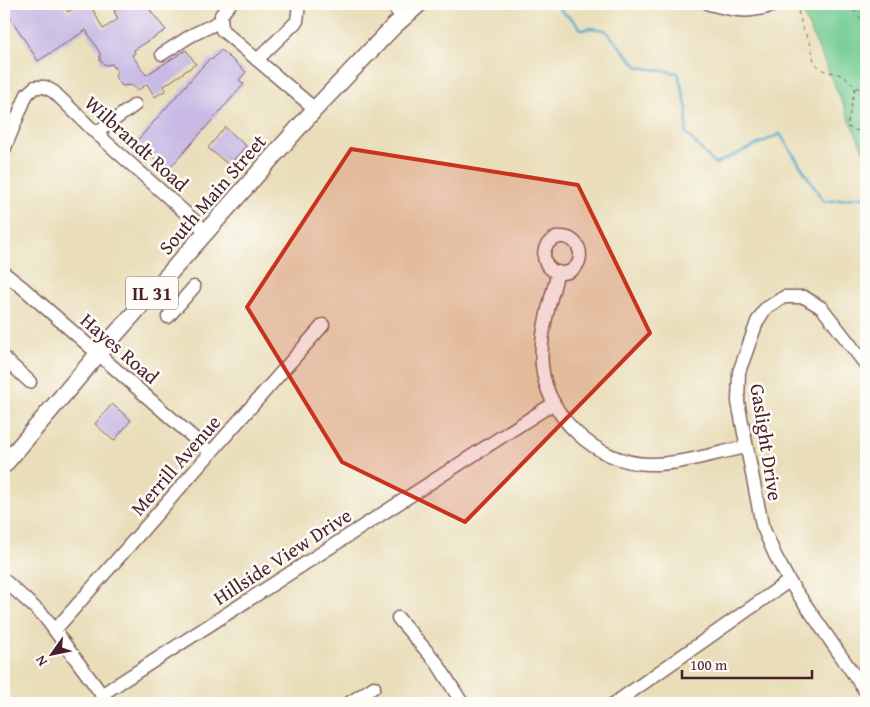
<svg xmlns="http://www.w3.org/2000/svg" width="870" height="707" font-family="'Gentium Book Plus',serif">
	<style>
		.green { fill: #72cc93; stroke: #5e765f }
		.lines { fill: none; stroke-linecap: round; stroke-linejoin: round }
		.stream { stroke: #4ea5cb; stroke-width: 2.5 }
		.building { fill: #c8bae4 }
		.minor-casing { stroke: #82625d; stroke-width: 15 }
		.major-casing { stroke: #82625d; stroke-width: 19 }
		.path { stroke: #82625d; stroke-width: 1; stroke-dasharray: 4 4; stroke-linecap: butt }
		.minor { stroke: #fff; stroke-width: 12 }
		.major { stroke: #fff; stroke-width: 16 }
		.marked { fill: #c8321e; fill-opacity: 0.2; stroke: #c8321e; stroke-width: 4; stroke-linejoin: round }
		.labels { text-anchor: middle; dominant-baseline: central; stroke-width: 5; stroke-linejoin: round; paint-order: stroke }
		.shield { fill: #fdfcf7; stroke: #806168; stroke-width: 1 }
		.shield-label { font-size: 19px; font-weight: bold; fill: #4a1f2b }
		.street-label { font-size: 20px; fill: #4a1f2b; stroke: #fdfcf7 }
	</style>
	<rect width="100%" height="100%" fill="#fdfcf7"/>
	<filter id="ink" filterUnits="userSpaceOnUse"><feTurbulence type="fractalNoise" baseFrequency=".02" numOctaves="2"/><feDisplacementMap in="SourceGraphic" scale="10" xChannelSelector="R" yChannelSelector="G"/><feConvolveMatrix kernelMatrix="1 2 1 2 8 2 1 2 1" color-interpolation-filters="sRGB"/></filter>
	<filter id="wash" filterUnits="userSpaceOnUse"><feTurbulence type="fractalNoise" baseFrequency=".0096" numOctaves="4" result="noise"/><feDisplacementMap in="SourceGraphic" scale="20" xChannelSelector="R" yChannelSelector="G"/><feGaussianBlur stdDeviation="1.12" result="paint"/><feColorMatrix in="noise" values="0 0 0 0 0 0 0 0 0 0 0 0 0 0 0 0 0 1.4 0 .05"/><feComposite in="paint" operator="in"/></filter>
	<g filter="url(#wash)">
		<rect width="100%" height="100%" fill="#e9deb9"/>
		<polygon class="green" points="799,4 866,4 866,157"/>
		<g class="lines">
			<g class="stream">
				<polyline points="562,4 561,11 573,20 582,30 590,28 605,30 638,67 678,73 687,109 686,133 715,164 780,134 824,202 866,196"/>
				<polyline points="4,699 8,703"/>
			</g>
		</g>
		<g id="blocks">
			<g class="building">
				<polygon points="16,4 63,4 68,12 82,4 90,4 103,29 118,19 114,11 127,4 147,4 152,13 166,30 134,50 135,53 132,55 146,75 186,50 196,64 164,86 166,90 155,97 147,84 137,91 132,85 122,86 118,81 115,76 117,71 112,64 106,65 100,61 100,53 86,30 38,61 8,14 9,8"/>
				<polygon points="221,50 246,72 239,80 244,84 168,170 136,142 210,58 212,60"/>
				<polygon points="225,127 246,146 229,165 208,148"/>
				<polygon points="112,404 131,420 114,441 95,424"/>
			</g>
		</g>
	</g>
	<g filter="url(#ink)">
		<use href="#blocks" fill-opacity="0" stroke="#82625d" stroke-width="1"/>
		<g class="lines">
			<defs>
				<g id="minor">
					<polyline points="230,4 221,15 222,30 315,109"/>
					<polyline points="392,4 402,18"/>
					<path d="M709,4c30,8 39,9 69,0"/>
					<polyline points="162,54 192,35 221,21"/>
					<polyline points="257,60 297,21 299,4"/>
					<polyline points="96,133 135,105"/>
					<polyline points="4,150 27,94 35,87 45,87 54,92 96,133 207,232"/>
					<circle cx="562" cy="255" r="18"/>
					<path d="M558,272c-8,30 -19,63 -16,94 5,51 55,97 106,98 31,1 67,-11 98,-17"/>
					<polyline points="4,273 23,288 211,453"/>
					<polyline points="168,317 194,287"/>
					<polyline points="4,358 30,382"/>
					<polyline points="866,365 822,308 804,297 784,297 765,309 757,322 739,372 738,402 762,525 775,555 789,581 866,692"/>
					<polyline points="4,580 44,616 108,703"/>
					<polyline points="398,618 437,663 462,703"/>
					<polyline points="55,630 323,325"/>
					<polyline points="101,695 554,403"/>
					<polyline points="349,703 374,687"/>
					<polyline points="615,703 789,581"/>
				</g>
				<polyline id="major" points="4,465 98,354 315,109 394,26 419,4"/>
			</defs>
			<use href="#minor" class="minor-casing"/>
			<use href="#major" class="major-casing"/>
			<g class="path">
				<path d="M795,4c4,7 5,14 7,22 2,7 8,14 9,21 2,5 1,11 4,15 10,18 28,3 40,26"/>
				<polyline points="848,4 866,25"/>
				<polyline points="855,88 847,127 866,134"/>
				<polyline points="856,88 862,88 866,83"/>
			</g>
			<use href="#minor" class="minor"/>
			<use href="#major" class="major"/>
		</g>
	</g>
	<path class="marked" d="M351,149l227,36 72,148 -185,189 -123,-60 -95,-155z"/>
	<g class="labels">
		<rect class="shield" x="126" y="276.5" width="52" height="33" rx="4"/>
		<g class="shield-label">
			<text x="152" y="293">IL 31</text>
		</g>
		<g class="street-label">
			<text transform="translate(137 143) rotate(42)">Wilbrandt Road</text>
			<text transform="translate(212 194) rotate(-49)">South Main Street</text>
			<text transform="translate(120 348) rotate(41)">Hayes Road</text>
			<text transform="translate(767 442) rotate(81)">Gaslight Drive</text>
			<text transform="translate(175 465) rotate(-49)">Merrill Avenue</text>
			<text transform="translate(282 556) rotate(-33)">Hillside View Drive</text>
		</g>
	</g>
	<rect width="870" height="707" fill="none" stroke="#fdfcf7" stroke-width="20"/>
	<g transform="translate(52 654) rotate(237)" stroke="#fdfcf7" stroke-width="4" paint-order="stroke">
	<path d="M0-4L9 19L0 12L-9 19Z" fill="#4a1f2b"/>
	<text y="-8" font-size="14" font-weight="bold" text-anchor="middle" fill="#4a1f2b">N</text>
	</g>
	<path d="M682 670v8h130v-8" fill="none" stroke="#4a1f2b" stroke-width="2.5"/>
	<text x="690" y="670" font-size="15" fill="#4a1f2b" stroke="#fdfcf7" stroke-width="4" paint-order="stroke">100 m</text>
</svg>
